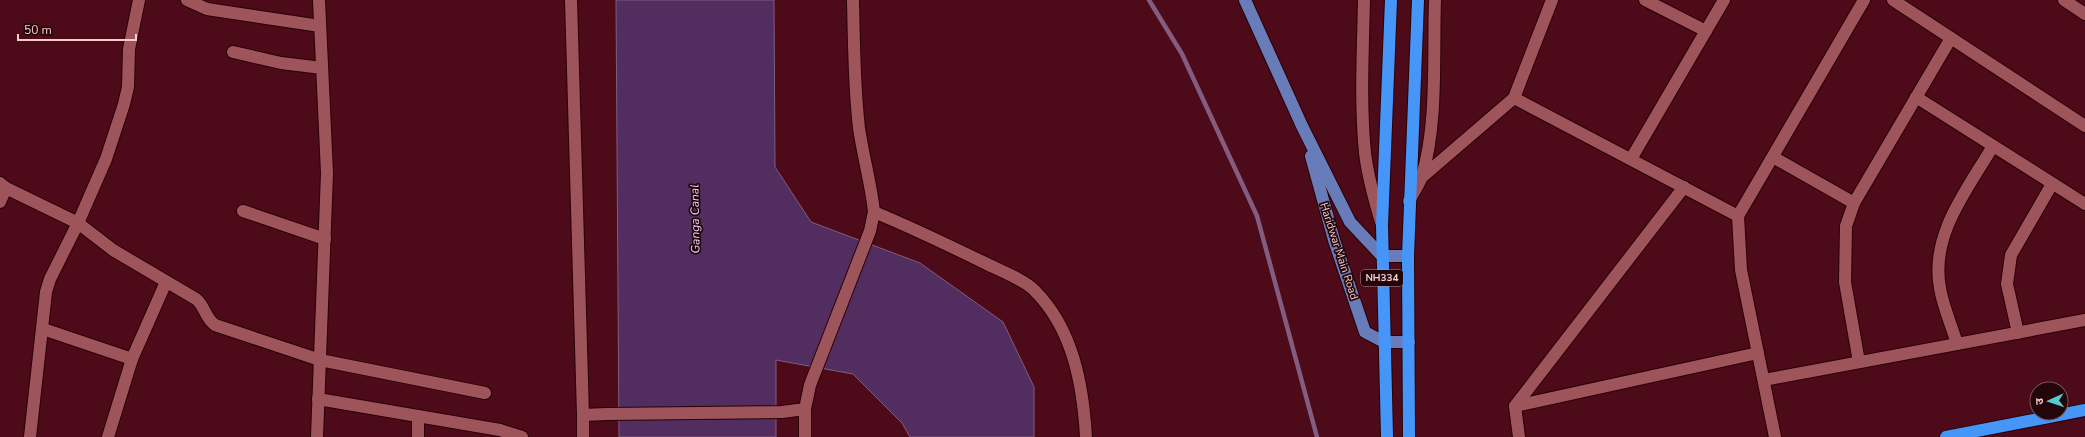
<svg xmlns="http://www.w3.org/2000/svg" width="2085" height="437" font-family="'Nunito Sans','Noto Sans Devanagari',sans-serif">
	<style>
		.water { fill: #512d60; stroke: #825c81 }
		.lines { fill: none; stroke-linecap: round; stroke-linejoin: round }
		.stream { stroke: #825c81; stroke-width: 4.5 }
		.minor-casing { stroke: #2a0006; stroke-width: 14 }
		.major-casing { stroke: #2a0006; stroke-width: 14 }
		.highway-casing { stroke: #2a0006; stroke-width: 14 }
		.minor { stroke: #9d555b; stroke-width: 12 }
		.major { stroke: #697cba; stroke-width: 12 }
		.highway { stroke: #4696f9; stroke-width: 12 }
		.labels { text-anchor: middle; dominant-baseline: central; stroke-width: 3.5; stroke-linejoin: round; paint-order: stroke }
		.shield { fill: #22060a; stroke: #b69092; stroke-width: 1 }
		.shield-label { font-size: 10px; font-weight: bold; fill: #f5cbcd }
		.street-label { font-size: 11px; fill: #f5cbcd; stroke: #22060a }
		.water-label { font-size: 12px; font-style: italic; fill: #f0cfff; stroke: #22060a }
	</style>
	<rect width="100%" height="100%" fill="#4d0a18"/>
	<polygon class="water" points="616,0 774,0 775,167 811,222 920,263 1003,322 1034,387 1034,437 910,437 902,423 853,374 776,360 776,437 619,437"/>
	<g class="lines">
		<polyline class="stream" points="1149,0 1182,54 1257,216 1317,437"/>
		<defs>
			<g id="minor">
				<polyline points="187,0 207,9 320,26"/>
				<polyline points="571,0 583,415 607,414 782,412 805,409 810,385 870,231 874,212"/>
				<path d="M853,0c1,43 1,85 6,128 4,28 12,55 15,84 39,16 76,34 113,52 14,7 38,16 48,27 38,38 48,94 51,146"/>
				<path d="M1364,0c-1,51 -4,102 1,153 3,24 9,46 16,69"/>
				<polyline points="1645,0 1706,31"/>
				<polyline points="1893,0 2085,126"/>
				<polyline points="2064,0 2085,14"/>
				<polyline points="233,52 281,63 322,68"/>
				<polyline points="1916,97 2085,204"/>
				<polyline points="1514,98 1738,216"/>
				<polyline points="1773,157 1854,203"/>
				<polyline points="1631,159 1724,0"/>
				<polyline points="1421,178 1514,98 1552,0"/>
				<polyline points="0,183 6,188 0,202"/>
				<path d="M6,188l72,35 35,27 83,49c9,7 9,19 19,26l105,35 165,33"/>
				<path d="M1409,201c4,-8 10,-16 13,-25 16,-53 11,-120 13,-176"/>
				<polyline points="243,211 325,239"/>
				<polyline points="43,329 132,359"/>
				<polyline points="2018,333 2007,284 2011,255 2052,184"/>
				<path d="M1957,344c-5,-18 -14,-37 -17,-56 -10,-53 27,-98 53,-142"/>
				<polyline points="1859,362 1845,282 1846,226 1854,203 1951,38"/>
				<polyline points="1764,380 2085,320"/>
				<polyline points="318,399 500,430 522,437"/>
				<polyline points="1515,406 1758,353"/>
				<polyline points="805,409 805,437"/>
				<polyline points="418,416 418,437"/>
				<polyline points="30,437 46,292 50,279 78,223 106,159 124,104 128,87 129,49 139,0"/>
				<polyline points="108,437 132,359 166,282"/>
				<polyline points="317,437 327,173 319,0"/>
				<polyline points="583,437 583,415"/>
				<polyline points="1519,437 1515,406 1684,187"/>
				<polyline points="1775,437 1741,270 1738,216 1864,0"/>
			</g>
			<g id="major">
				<polyline points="1245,0 1302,126 1350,222 1382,256 1408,256"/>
				<polyline points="1311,156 1334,240 1365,332 1384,342 1409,342"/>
			</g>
			<g id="highway">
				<polyline points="1387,437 1382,225 1391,0"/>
				<polyline points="1409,437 1408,256 1418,0"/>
				<polyline points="1946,437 2085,410"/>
			</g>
		</defs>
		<use href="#minor" class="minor-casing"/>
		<use href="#major" class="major-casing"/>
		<use href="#highway" class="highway-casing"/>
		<use href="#minor" class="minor"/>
		<use href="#major" class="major"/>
		<use href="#highway" class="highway"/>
	</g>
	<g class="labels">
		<rect class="shield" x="1361" y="270" width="42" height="16" rx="3"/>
		<g class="shield-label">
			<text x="1382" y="278">NH334</text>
		</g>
		<g class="street-label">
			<text transform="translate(1339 251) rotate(72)">Haridwar Main Road</text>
		</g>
		<g class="water-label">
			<text transform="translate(695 219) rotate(-91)">Ganga Canal</text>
		</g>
	</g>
	<g transform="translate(2049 401) rotate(267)"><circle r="19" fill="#22060a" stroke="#765558"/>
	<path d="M0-3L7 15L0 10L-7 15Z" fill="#52cdcd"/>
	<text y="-6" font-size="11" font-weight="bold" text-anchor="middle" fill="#f5cbcd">उ</text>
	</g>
	<path d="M18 34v6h118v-6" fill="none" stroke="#f5cbcd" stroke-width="2"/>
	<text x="24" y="34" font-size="12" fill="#f5cbcd" stroke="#22060a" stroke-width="3" paint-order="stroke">50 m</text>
</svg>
